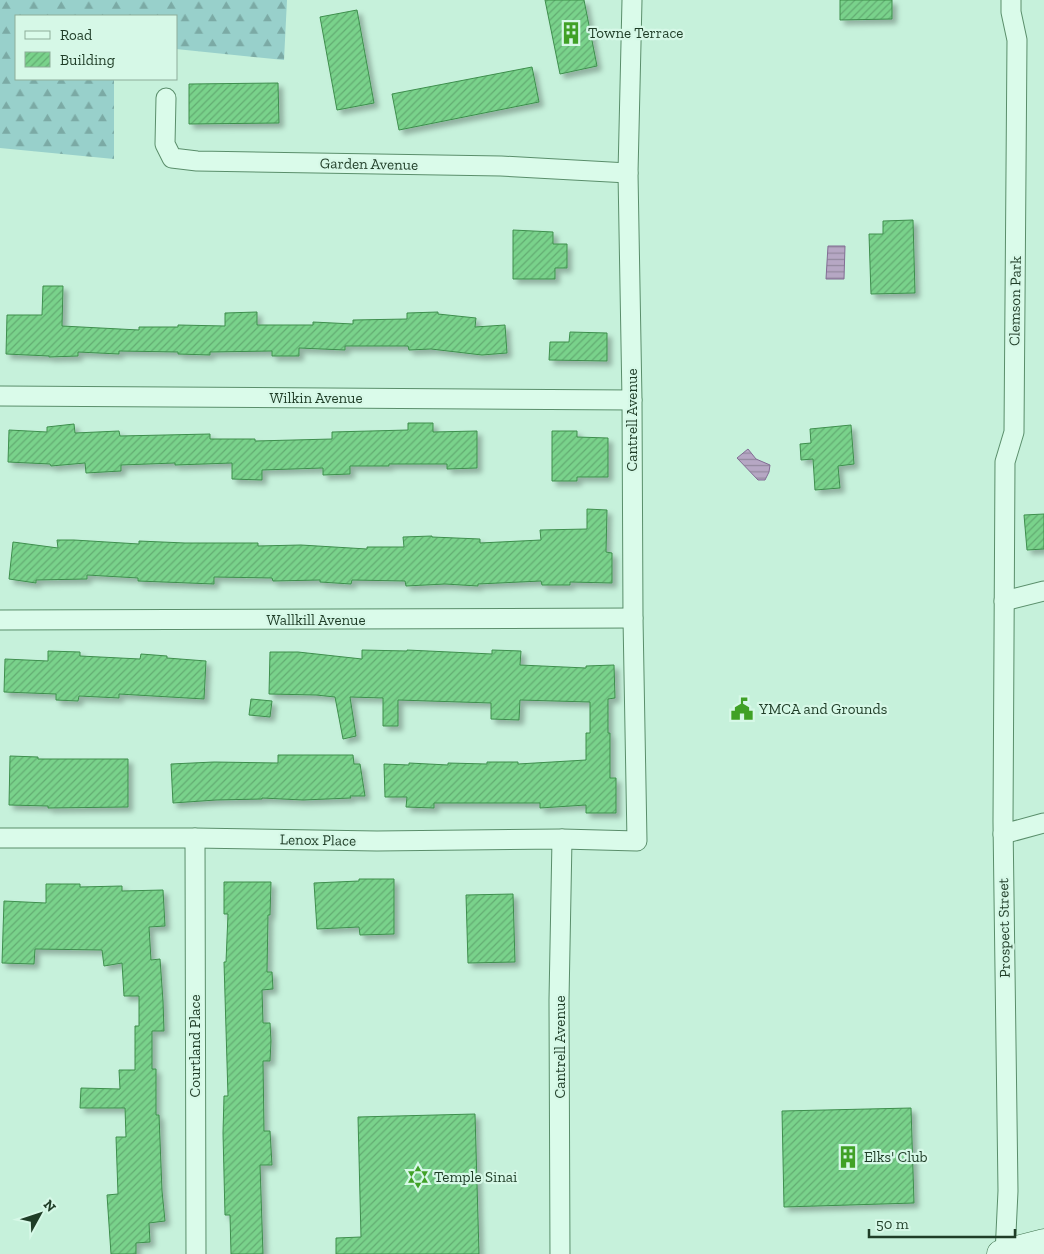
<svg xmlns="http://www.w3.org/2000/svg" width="1044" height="1254" font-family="'Zilla Slab',serif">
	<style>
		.forest { fill: url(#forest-firs) }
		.water { fill: url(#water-rules); stroke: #826d94 }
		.building { fill: url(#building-hatch); stroke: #3e8f4d; filter: url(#shadow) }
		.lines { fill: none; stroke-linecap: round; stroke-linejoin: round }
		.street-casing { stroke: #5a8e6b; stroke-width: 21 }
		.secondary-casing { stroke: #3d704c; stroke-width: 29 }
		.street { stroke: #dafbea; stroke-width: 19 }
		.secondary { stroke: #dafbea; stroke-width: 28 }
		.labels { text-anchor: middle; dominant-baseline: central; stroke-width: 4.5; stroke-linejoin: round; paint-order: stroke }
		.poi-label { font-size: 15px; fill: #1f3d27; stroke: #d6f8e7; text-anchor: start }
		.street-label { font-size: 15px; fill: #1f3d27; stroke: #d6f8e7 }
	</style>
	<defs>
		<pattern id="forest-firs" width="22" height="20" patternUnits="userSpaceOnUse" patternTransform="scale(1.25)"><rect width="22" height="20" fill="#98d0cb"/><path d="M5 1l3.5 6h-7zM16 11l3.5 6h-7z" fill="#7baaa5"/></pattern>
		<pattern id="water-rules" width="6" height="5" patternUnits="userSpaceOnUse" patternTransform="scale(1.25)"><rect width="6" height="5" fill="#b6a7c4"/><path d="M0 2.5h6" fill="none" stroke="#93899f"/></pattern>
		<pattern id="building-hatch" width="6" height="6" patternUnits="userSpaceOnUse" patternTransform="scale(1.25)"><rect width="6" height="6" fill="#79d28b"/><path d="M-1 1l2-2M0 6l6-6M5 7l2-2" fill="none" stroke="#63ac72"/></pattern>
		<filter id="shadow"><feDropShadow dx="4.5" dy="4.5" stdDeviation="2.5" flood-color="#0004"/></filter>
	</defs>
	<rect width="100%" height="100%" fill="#c6f1db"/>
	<polygon class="forest" points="0,0 287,0 284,60 176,49 176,16 16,16 16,79 114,79 114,159 0,148"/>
	<g class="water">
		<polygon points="828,246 845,246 844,279 826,279"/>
		<polygon points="748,449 756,459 770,465 769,472 765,480 758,480 737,458"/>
	</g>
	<g class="building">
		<polygon points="545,0 584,0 597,66 560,74"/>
		<polygon points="840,0 892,0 892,19 840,20"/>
		<polygon points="357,10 374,103 337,110 320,17"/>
		<polygon points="532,67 539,102 399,130 392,94"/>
		<polygon points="278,83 279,123 189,124 189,84"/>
		<polygon points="913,220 915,293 871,294 869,234 883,234 883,221"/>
		<polygon points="513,230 553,232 553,244 567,244 567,268 555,268 555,279 513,279"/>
		<polygon points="43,286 63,286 62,326 139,330 139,327 178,327 178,325 225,326 225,313 257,312 257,325 313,325 313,322 353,324 353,320 407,319 407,313 438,312 438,314 476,318 475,327 505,325 507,353 482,355 431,349 409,350 408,346 345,346 345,350 299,348 299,356 272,356 272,351 210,352 210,355 178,354 178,352 119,351 119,354 78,352 78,356 49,357 49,356 6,354 7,315 42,315"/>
		<polygon points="570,332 607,333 607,361 549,360 550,342 569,342"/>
		<polygon points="408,423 433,423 433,432 477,431 477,468 447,469 447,464 389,464 389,466 350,466 350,474 323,475 323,468 262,470 262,480 232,479 232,463 175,465 175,463 121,465 121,471 86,473 85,463 51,466 50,464 8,462 9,430 47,432 47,427 74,424 75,433 119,431 120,436 210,434 210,439 255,439 255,441 332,439 332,432 408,430"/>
		<polygon points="851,425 854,464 838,466 840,488 815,490 813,459 801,460 800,444 811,443 810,429"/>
		<polygon points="552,431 577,431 577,437 608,438 608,477 577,477 577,481 552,481"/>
		<polygon points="587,509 607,510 606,552 612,553 612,583 570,582 570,585 542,585 541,581 478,584 478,586 445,584 406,586 405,581 352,580 351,584 320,582 320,580 273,581 272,578 214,577 214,584 138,581 138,578 87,575 87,579 36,580 36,583 9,579 13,542 58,548 57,540 74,540 139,544 139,541 185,543 258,543 258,546 301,545 367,549 367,547 404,547 403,537 432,536 432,537 480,539 480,543 541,540 540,530 587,529"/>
		<polygon points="1044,514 1044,549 1027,550 1024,515"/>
		<polygon points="362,650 407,651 407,650 492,654 492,650 521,651 520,665 586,668 586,666 614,665 615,698 608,699 608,733 610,733 610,778 616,778 616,813 586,813 586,805 540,808 540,803 434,803 434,808 406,807 407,797 385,797 384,764 409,765 409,763 448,765 448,763 487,764 487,762 518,762 518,764 586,760 586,733 590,733 590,702 520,700 519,720 491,719 491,703 398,700 398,726 383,726 383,698 350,697 356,736 343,739 335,697 316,695 269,694 270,652 298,652 362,659"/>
		<polygon points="48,651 80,652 80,656 140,659 141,654 167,656 167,658 206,661 204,699 119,694 119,698 79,696 78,701 56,700 56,694 4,692 5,659 48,661"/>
		<polygon points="251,699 272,701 270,717 249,715"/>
		<polygon points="278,755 353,755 354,764 360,764 365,796 350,796 351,798 303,800 262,798 262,799 216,800 173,803 171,764 214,762 278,763"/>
		<polygon points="10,756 38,757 38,759 128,759 128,807 48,808 48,806 9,805"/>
		<polygon points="359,879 394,879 394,934 360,935 359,927 317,929 314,883 359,881"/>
		<polygon points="224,882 271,882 270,915 268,915 267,972 272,972 273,989 262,990 263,1023 270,1023 271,1041 270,1061 263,1061 264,1131 270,1131 272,1165 260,1165 263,1254 231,1254 230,1215 225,1215 223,1133 224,1096 228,1096 224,962 226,962 228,914 224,914"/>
		<polygon points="46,884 80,884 80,887 122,886 122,891 163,890 165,926 149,927 151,960 160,959 163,1001 164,1031 152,1031 152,1069 156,1069 156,1115 159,1115 162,1191 165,1221 149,1223 150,1242 136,1243 136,1254 111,1254 107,1195 118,1194 116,1137 126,1137 125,1108 80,1108 81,1088 120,1089 119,1070 135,1070 135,1026 139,1026 139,996 124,996 122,963 104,966 102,950 35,949 34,964 2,963 4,901 46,903"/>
		<polygon points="513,894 515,962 468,963 466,895"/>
		<polygon points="911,1108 914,1203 784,1207 782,1111"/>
		<polygon points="475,1114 479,1254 336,1254 336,1238 361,1237 358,1117"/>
	</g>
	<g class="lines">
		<defs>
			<g id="street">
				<polyline points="166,98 165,144 172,158 197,161 501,166 628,173"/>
				<polyline points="0,396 632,400"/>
				<polyline points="1004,601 1044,591"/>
				<polyline points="0,620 633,618"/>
				<polyline points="1003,834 1044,823"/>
				<polyline points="0,838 195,838 377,841 562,839 637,841 633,618 632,400 628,173 632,0"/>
				<polyline points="195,838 196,1254"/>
				<polyline points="560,1254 559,1000 562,839"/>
				<polyline points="1005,1254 1008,1191 1003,822 1005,462 1014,432 1017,40 1011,12 1011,0"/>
			</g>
			<polyline id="secondary" points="1001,1254 1044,1243"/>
		</defs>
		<use href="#street" class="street-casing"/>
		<use href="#secondary" class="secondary-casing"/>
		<use href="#street" class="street"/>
		<use href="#secondary" class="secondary"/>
	</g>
	<defs>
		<symbol id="building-bare" viewBox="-9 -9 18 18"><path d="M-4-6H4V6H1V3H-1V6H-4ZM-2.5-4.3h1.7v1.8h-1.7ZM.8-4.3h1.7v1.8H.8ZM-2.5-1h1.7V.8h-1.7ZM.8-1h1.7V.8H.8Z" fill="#40a126" stroke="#d6f8e7" stroke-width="2.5" paint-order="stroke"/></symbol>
		<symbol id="civic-bare" viewBox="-9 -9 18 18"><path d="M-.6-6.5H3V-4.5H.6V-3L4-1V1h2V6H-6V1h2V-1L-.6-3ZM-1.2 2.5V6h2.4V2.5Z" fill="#40a126" stroke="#d6f8e7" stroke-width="2.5" paint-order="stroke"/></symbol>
		<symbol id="synagogue-bare" viewBox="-9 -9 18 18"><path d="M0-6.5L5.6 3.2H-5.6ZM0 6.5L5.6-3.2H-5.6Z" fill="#40a126" stroke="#d6f8e7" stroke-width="2.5" paint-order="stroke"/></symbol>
	</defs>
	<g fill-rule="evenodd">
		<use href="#building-bare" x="555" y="17" width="32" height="32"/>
		<use href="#civic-bare" x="726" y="693" width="32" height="32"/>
		<use href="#building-bare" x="832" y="1141" width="32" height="32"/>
		<use href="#synagogue-bare" x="402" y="1161" width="32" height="32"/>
	</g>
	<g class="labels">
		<g class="poi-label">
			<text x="588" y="33">Towne Terrace</text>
			<text x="759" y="709">YMCA and Grounds</text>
			<text x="864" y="1157">Elks' Club</text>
			<text x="434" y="1177">Temple Sinai</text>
		</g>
		<g class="street-label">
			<text transform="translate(369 164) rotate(1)">Garden Avenue</text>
			<text transform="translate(1015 301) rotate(-89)">Clemson Park</text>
			<text x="316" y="398">Wilkin Avenue</text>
			<text transform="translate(632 420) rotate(-90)">Cantrell Avenue</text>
			<text x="316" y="620">Wallkill Avenue</text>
			<text transform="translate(318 840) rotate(1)">Lenox Place</text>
			<text transform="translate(1004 928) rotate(-91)">Prospect Street</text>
			<text transform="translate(195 1046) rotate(-90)">Courtland Place</text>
			<text transform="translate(560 1047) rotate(-90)">Cantrell Avenue</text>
		</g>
	</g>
	<rect x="15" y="15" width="162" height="65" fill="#d6f8e7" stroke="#8dad9a"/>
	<rect x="25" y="31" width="25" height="8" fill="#dafbea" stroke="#8dad9a"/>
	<text x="60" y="40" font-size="15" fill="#1f3d27">Road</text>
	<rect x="25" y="52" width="25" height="15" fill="url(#building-hatch)" stroke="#8dad9a"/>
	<text x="60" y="65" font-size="15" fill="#1f3d27">Building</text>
	<g transform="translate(40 1214) rotate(50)" stroke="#d6f8e7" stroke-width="4" paint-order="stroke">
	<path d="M0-4L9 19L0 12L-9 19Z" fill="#1f3d27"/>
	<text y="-8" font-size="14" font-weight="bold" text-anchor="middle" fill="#1f3d27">N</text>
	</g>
	<path d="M869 1229v8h146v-8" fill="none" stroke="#1f3d27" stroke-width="2.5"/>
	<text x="876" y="1229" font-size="15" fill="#1f3d27" stroke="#d6f8e7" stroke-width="4" paint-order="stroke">50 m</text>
</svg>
